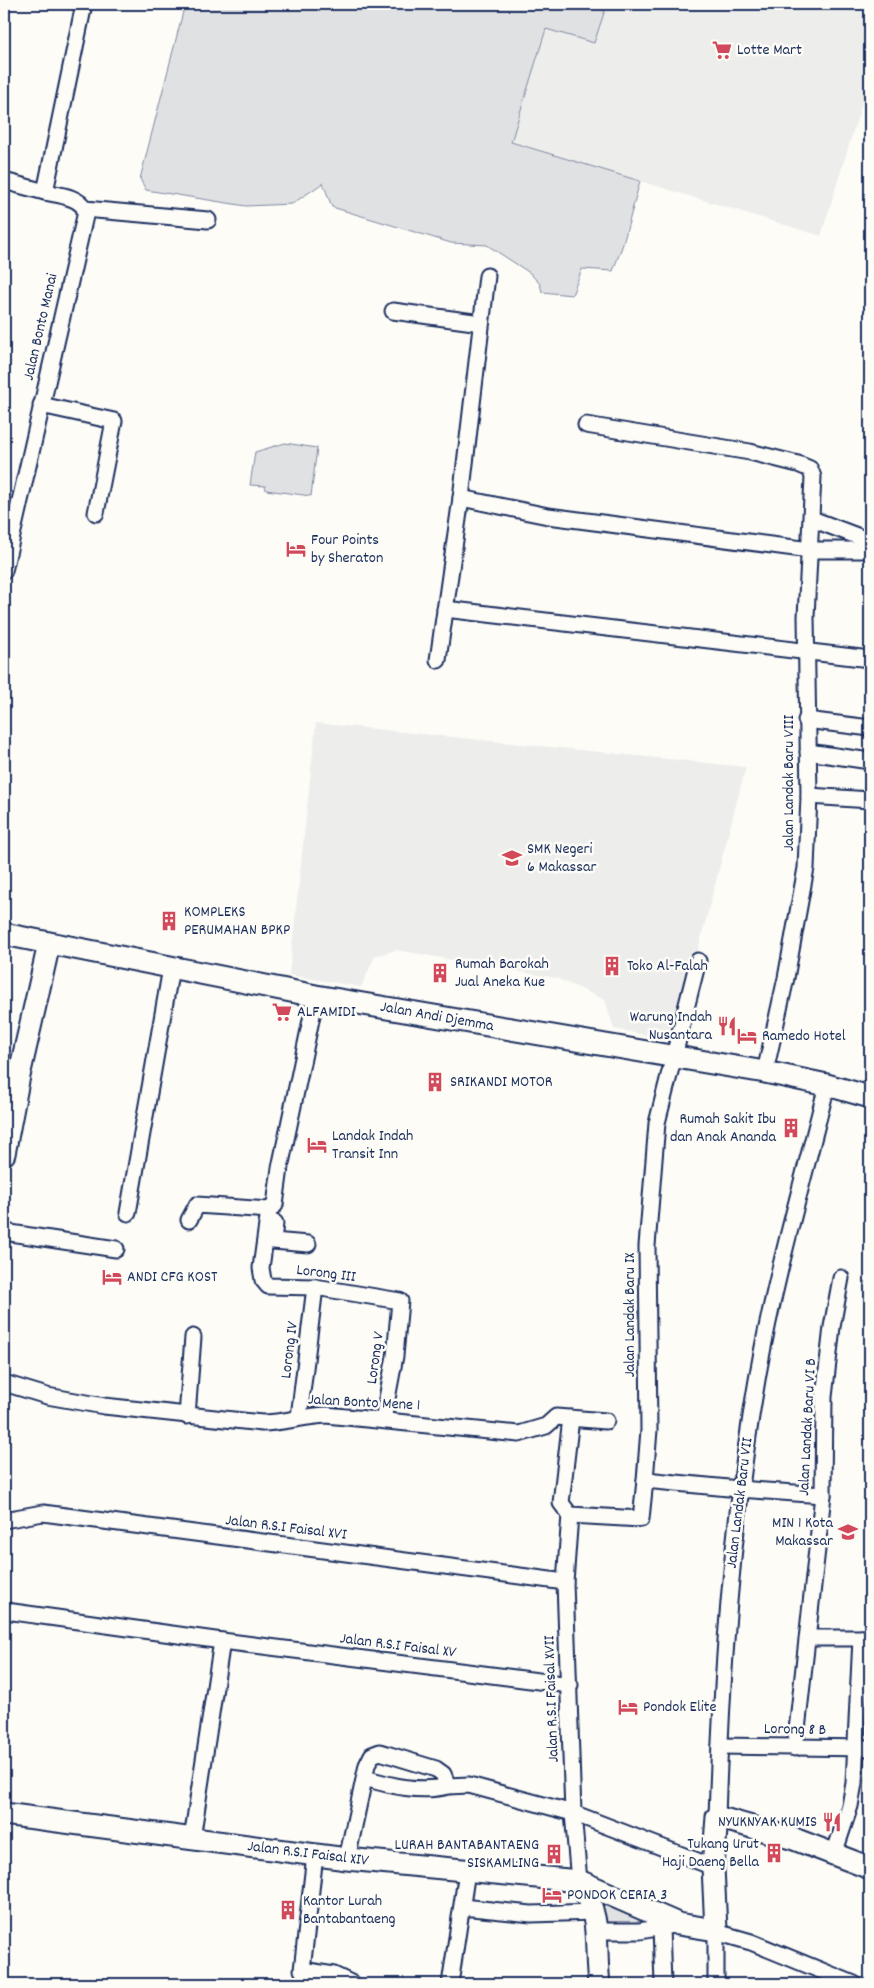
<svg xmlns="http://www.w3.org/2000/svg" width="874" height="1988" font-family="Dekko,sans-serif">
	<style>
		.built { fill: #edeeec }
		.green { fill: #e0e1e3; stroke: #7e88a0 }
		.lines { fill: none; stroke-linecap: round; stroke-linejoin: round }
		.street-casing { stroke: #1b2f5e; stroke-width: 19 }
		.secondary-casing { stroke: #1b2f5e; stroke-width: 25 }
		.street { stroke: #fdfcf7; stroke-width: 15 }
		.secondary { stroke: #fdfcf7; stroke-width: 21 }
		.labels { text-anchor: middle; dominant-baseline: central; stroke-width: 5; stroke-linejoin: round; paint-order: stroke }
		.poi-label { font-size: 16px; fill: #1b2f5e; stroke: #fdfcf7; text-anchor: start }
		.street-label { font-size: 16px; fill: #1b2f5e; stroke: #fdfcf7 }
	</style>
	<rect width="100%" height="100%" fill="#fdfcf7"/>
	<filter id="ink" filterUnits="userSpaceOnUse"><feTurbulence type="fractalNoise" baseFrequency=".02" numOctaves="2"/><feDisplacementMap in="SourceGraphic" scale="10" xChannelSelector="R" yChannelSelector="G"/><feConvolveMatrix kernelMatrix="1 2 1 2 8 2 1 2 1" color-interpolation-filters="sRGB"/></filter>
	<g filter="url(#ink)">
		<g class="built">
			<polygon points="607,4 870,4 870,77 821,236 511,142 546,29 594,43"/>
			<polygon points="316,723 746,767 674,1041 614,1029 605,1000 556,978 396,950 375,956 361,987 289,975"/>
		</g>
		<g class="green">
			<polygon points="185,4 607,4 594,43 546,29 511,142 640,181 623,244 613,271 582,269 572,295 542,292 540,284 530,273 487,245 451,243 332,207 323,183 292,204 246,206 146,190 140,179"/>
			<polygon points="285,443 317,448 311,496 266,490 265,486 250,485 255,452"/>
			<polygon points="594,1893 658,1922 603,1927"/>
		</g>
		<g class="lines">
			<defs>
				<g id="street">
					<path d="M84,4l-39,188c12,3 33,4 40,17l123,11"/>
					<polyline points="4,181 45,192"/>
					<polyline points="393,311 481,323"/>
					<polyline points="41,405 114,421 96,513"/>
					<polyline points="586,425 750,452 798,464 810,469 813,477 806,617 809,796 806,868 786,978 765,1072"/>
					<polyline points="461,498 548,516 810,550 870,550"/>
					<polyline points="812,519 870,541"/>
					<polyline points="4,571 85,216 85,209"/>
					<polyline points="445,609 870,659"/>
					<polyline points="438,660 461,498 487,276"/>
					<polyline points="806,720 870,728"/>
					<polyline points="808,752 870,761"/>
					<polyline points="809,796 870,800"/>
					<polyline points="698,961 657,1123 647,1246 649,1430 645,1480 739,1489 823,1495"/>
					<polyline points="316,996 280,1168 275,1205 269,1210 261,1268 263,1280 268,1286 315,1287 400,1301 395,1356 383,1420"/>
					<polyline points="4,1072 19,1076"/>
					<polyline points="128,1213 171,968"/>
					<polyline points="189,1220 197,1205 269,1210"/>
					<polyline points="275,1223 273,1241 308,1244"/>
					<polyline points="4,1232 116,1249"/>
					<path d="M4,1383l43,13 57,10 158,17c22,0 42,-7 64,-8l193,19 27,-8 10,-9 50,4"/>
					<polyline points="187,1416 193,1337"/>
					<polyline points="299,1417 315,1287"/>
					<polyline points="571,1418 561,1503 570,1515 641,1519 645,1480"/>
					<polyline points="570,1515 565,1582 573,1813 579,1881"/>
					<polyline points="4,1520 43,1513 565,1582"/>
					<polyline points="6,1611 222,1641"/>
					<polyline points="808,1638 869,1638"/>
					<polyline points="720,1746 870,1748"/>
					<polyline points="795,1748 823,1495 824,1397 832,1327 841,1278"/>
					<path d="M365,1778c26,8 56,15 83,8"/>
					<path d="M717,1817c5,-149 15,-296 41,-443 17,-97 45,-193 69,-289"/>
					<polyline points="192,1839 222,1641 570,1685"/>
					<polyline points="834,1854 850,1806 854,1783 861,1638"/>
					<polyline points="315,1855 302,1970 334,1975 353,1984"/>
					<polyline points="347,1859 367,1765 372,1755 380,1752 436,1769 443,1774 448,1786 469,1785 573,1813 713,1867"/>
					<polyline points="462,1907 531,1914 594,1912"/>
					<polyline points="661,1927 663,1984"/>
					<polyline points="716,1930 716,1984"/>
					<polyline points="597,1931 640,1931 678,1924"/>
					<polyline points="716,1932 751,1942 854,1984"/>
					<polyline points="450,1984 467,1871"/>
				</g>
				<g id="secondary">
					<polyline points="4,934 316,996 765,1072 827,1085 870,1097"/>
					<polyline points="4,1154 19,1076 49,944"/>
					<polyline points="4,1814 347,1859 579,1881 678,1924 716,1930 713,1867 717,1817 794,1839 870,1868"/>
					<path d="M579,1881c24,39 15,62 20,103"/>
				</g>
			</defs>
			<use href="#street" class="street-casing"/>
			<use href="#secondary" class="secondary-casing"/>
			<use href="#street" class="street"/>
			<use href="#secondary" class="secondary"/>
		</g>
	</g>
	<defs>
		<symbol id="supermarket-bare" viewBox="-9 -9 18 18"><path d="M-6-5.5h2.5l.6 2H6L4.5 2H-2.5L-4.4-4H-6ZM-1.5 3.2a1.3 1.3 0 1 0 .1 0ZM3 3.2a1.3 1.3 0 1 0 .1 0Z" fill="#d1495b" stroke="#fdfcf7" stroke-width="2.5" paint-order="stroke"/></symbol>
		<symbol id="hotel-bare" viewBox="-9 -9 18 18"><path d="M-6-4.5h1.5V1H6V5H4.5V3h-9V5H-6ZM-4 0a1.8 1.8 0 1 1 3.6 0ZM.5 0V-2.5h3Q6-2.5 6 0Z" fill="#d1495b" stroke="#fdfcf7" stroke-width="2.5" paint-order="stroke"/></symbol>
		<symbol id="school-bare" viewBox="-9 -9 18 18"><path d="M0-5L7-2L0 1L-7-2ZM-4 1L0 2.5L4 1V4Q0 6-4 4Z" fill="#d1495b" stroke="#fdfcf7" stroke-width="2.5" paint-order="stroke"/></symbol>
		<symbol id="building-bare" viewBox="-9 -9 18 18"><path d="M-4-6H4V6H1V3H-1V6H-4ZM-2.5-4.3h1.7v1.8h-1.7ZM.8-4.3h1.7v1.8H.8ZM-2.5-1h1.7V.8h-1.7ZM.8-1h1.7V.8H.8Z" fill="#d1495b" stroke="#fdfcf7" stroke-width="2.5" paint-order="stroke"/></symbol>
		<symbol id="restaurant-bare" viewBox="-9 -9 18 18"><path d="M-5-6h1v4h1v-4h1v4h1v-4h1v5L-1.5 .5V6h-2V.5L-5-1ZM5-6V6H3V1.5H1.5Q1.5-4 5-6Z" fill="#d1495b" stroke="#fdfcf7" stroke-width="2.5" paint-order="stroke"/></symbol>
	</defs>
	<g fill-rule="evenodd">
		<use href="#supermarket-bare" x="708" y="36" width="28" height="28"/>
		<use href="#hotel-bare" x="282" y="535" width="28" height="28"/>
		<use href="#school-bare" x="498" y="844" width="28" height="28"/>
		<use href="#building-bare" x="155" y="907" width="28" height="28"/>
		<use href="#building-bare" x="598" y="952" width="28" height="28"/>
		<use href="#building-bare" x="426" y="959" width="28" height="28"/>
		<use href="#supermarket-bare" x="268" y="998" width="28" height="28"/>
		<use href="#restaurant-bare" x="713" y="1012" width="28" height="28"/>
		<use href="#hotel-bare" x="733" y="1022" width="28" height="28"/>
		<use href="#building-bare" x="421" y="1068" width="28" height="28"/>
		<use href="#building-bare" x="777" y="1114" width="28" height="28"/>
		<use href="#hotel-bare" x="303" y="1131" width="28" height="28"/>
		<use href="#hotel-bare" x="98" y="1263" width="28" height="28"/>
		<use href="#school-bare" x="834" y="1518" width="28" height="28"/>
		<use href="#hotel-bare" x="614" y="1693" width="28" height="28"/>
		<use href="#restaurant-bare" x="818" y="1808" width="28" height="28"/>
		<use href="#building-bare" x="760" y="1839" width="28" height="28"/>
		<use href="#building-bare" x="540" y="1840" width="28" height="28"/>
		<use href="#hotel-bare" x="538" y="1881" width="28" height="28"/>
		<use href="#building-bare" x="274" y="1896" width="28" height="28"/>
	</g>
	<g class="labels">
		<g class="poi-label">
			<text x="737" y="50">Lotte Mart</text>
			<text x="311" y="540">Four Points<tspan x="311" dy="18">by Sheraton</tspan></text>
			<text x="527" y="849">SMK Negeri<tspan x="527" dy="18">6 Makassar</tspan></text>
			<text x="184" y="912">KOMPLEKS<tspan x="184" dy="18">PERUMAHAN BPKP</tspan></text>
			<text x="455" y="964">Rumah Barokah<tspan x="455" dy="18">Jual Aneka Kue</tspan></text>
			<text x="627" y="966">Toko Al-Falah</text>
			<text x="297" y="1012">ALFAMIDI</text>
			<text x="712" y="1017" text-anchor="end">Warung Indah<tspan x="712" dy="18">Nusantara</tspan></text>
			<text x="762" y="1036">Ramedo Hotel</text>
			<text x="450" y="1082">SRIKANDI MOTOR</text>
			<text x="776" y="1119" text-anchor="end">Rumah Sakit Ibu<tspan x="776" dy="18">dan Anak Ananda</tspan></text>
			<text x="332" y="1136">Landak Indah<tspan x="332" dy="18">Transit Inn</tspan></text>
			<text x="127" y="1277">ANDI CFG KOST</text>
			<text x="833" y="1523" text-anchor="end">MIN 1 Kota<tspan x="833" dy="18">Makassar</tspan></text>
			<text x="643" y="1707">Pondok Elite</text>
			<text x="817" y="1822" text-anchor="end">NYUKNYAK KUMIS</text>
			<text x="759" y="1844" text-anchor="end">Tukang Urut<tspan x="759" dy="18">Haji Daeng Bella</tspan></text>
			<text x="539" y="1845" text-anchor="end">LURAH BANTABANTAENG<tspan x="539" dy="18">SISKAMLING</tspan></text>
			<text x="567" y="1895">PONDOK CERIA 3</text>
			<text x="303" y="1901">Kantor Lurah<tspan x="303" dy="18">Bantabantaeng</tspan></text>
		</g>
		<g class="street-label">
			<text transform="translate(41 327) rotate(-77)">Jalan Bonto Manai</text>
			<text transform="translate(789 783) rotate(-90)">Jalan Landak Baru VIII</text>
			<text transform="translate(437 1017) rotate(10)">Jalan Andi Djemma</text>
			<text transform="translate(326 1274) rotate(7)">Lorong III</text>
			<text transform="translate(630 1315) rotate(-90)">Jalan Landak Baru IX</text>
			<text transform="translate(290 1350) rotate(-83)">Lorong IV</text>
			<text transform="translate(376 1358) rotate(-82)">Lorong V</text>
			<text transform="translate(364 1403) rotate(3)">Jalan Bonto Mene 1</text>
			<text transform="translate(808 1427) rotate(-87)">Jalan Landak Baru VI B</text>
			<text transform="translate(740 1503) rotate(-83)">Jalan Landak Baru VII</text>
			<text transform="translate(286 1528) rotate(7)">Jalan R.S.I Faisal XVI</text>
			<text transform="translate(398 1646) rotate(7)">Jalan R.S.I Faisal XV</text>
			<text transform="translate(552 1699) rotate(-92)">Jalan R.S.I Faisal XVII</text>
			<text transform="translate(795 1730) rotate(1)">Lorong 8 B</text>
			<text transform="translate(308 1854) rotate(7)">Jalan R.S.I Faisal XIV</text>
		</g>
	</g>
	<rect width="874" height="1988" fill="none" stroke="#fdfcf7" stroke-width="20"/>
	<rect x="10" y="10" width="854" height="1968" fill="none" stroke="#1b2f5e" stroke-width="2" filter="url(#ink)"/>
</svg>
